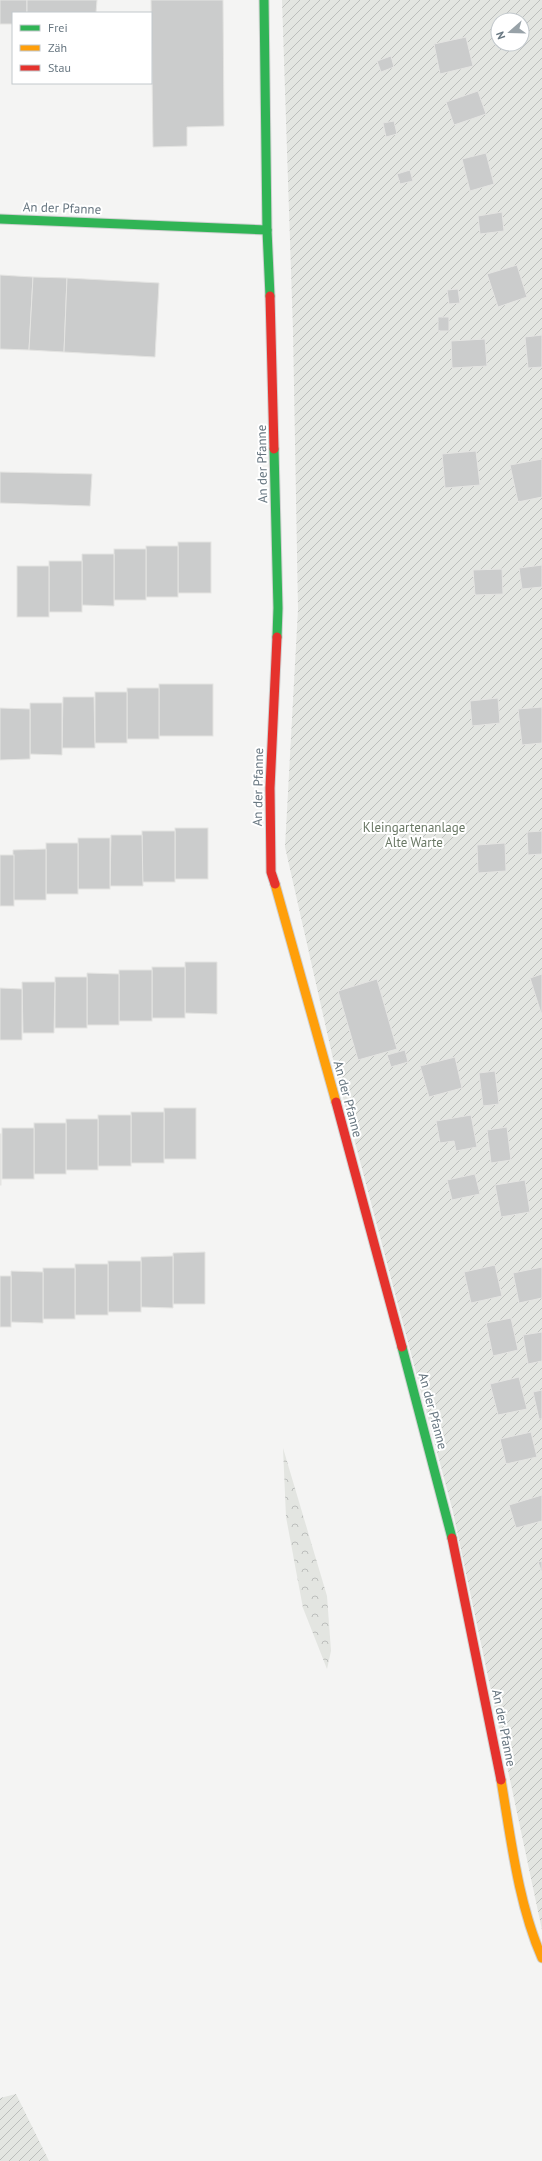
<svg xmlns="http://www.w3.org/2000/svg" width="542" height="2161" font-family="'PT Sans',sans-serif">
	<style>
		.forest { fill: url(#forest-crowns) }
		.garden { fill: url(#garden-furrows); fill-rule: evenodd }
		.building { fill: #cbcccc; stroke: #e4e4e2 }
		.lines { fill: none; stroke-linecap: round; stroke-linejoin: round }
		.fast-casing { stroke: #cfd0d0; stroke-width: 11 }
		.slow-casing { stroke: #cfd0d0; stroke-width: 11 }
		.jam-casing { stroke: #cfd0d0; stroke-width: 11 }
		.fast { stroke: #30b455; stroke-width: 9 }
		.slow { stroke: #ff9f0a; stroke-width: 9 }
		.jam { stroke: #e5322d; stroke-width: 9 }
		.labels { text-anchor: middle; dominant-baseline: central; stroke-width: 4; stroke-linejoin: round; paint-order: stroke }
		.street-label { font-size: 13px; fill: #677680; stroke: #fff }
		.park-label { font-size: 13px; fill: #6a7865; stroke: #fff }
	</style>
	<defs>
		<pattern id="forest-crowns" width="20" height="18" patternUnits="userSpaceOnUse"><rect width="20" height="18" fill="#e3e5e1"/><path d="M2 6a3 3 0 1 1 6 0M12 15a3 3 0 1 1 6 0" fill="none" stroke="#bcbebc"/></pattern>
		<pattern id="garden-furrows" width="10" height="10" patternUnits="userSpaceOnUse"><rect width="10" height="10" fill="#e3e5e1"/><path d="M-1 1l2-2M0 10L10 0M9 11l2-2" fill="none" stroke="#bcbebc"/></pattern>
	</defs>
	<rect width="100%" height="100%" fill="#f4f4f3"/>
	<polygon class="forest" points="283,1448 327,1596 331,1651 327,1669 303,1608 286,1517"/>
	<g class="garden">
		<path d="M282,0h260v1930l-89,-418 -119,-449 -49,-216 13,-238 -5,-278zM498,20h24v24h-24z"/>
		<polygon points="16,2094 49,2161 0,2161 0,2098"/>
	</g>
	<g class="building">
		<polygon points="0,0 27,0 27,13 13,13 13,24 0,24"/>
		<polygon points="27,0 97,0 96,13 27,13"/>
		<polygon points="151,0 223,0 224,126 187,127 187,146 153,147"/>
		<polygon points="466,37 473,66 440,74 434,44"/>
		<polygon points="391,56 394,67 381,72 377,61"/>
		<polygon points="478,91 486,114 454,125 446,102"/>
		<polygon points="394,121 397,134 386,137 383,123"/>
		<polygon points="486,153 494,184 470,191 462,159"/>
		<polygon points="410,170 413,181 400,184 397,174"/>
		<polygon points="502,212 504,231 480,234 478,216"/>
		<polygon points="517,265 527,297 498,307 487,274"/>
		<polygon points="0,275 33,277 29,350 0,349"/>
		<polygon points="33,277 67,278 64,352 29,350"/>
		<polygon points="67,278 159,283 155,357 64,352"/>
		<polygon points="458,289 460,303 449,304 447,290"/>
		<rect x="438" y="317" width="11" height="14"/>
		<polygon points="542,335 542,367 528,368 525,337"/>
		<polygon points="485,339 487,366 452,368 451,341"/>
		<polygon points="476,451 480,485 445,488 442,454"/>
		<polygon points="542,459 542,497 518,502 510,465"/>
		<polygon points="0,472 92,474 90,506 0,503"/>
		<rect x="178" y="542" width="33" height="51"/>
		<rect x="146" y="546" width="32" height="51"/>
		<rect x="114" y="549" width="32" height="51"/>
		<polygon points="82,554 114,554 114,606 82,605"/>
		<rect x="49" y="561" width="33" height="51"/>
		<polygon points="542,565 542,587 522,589 519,568"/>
		<rect x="17" y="566" width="32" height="51"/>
		<polygon points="502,569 503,594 475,595 473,570"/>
		<rect x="159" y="684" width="54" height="52"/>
		<rect x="127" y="688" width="32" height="51"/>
		<rect x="95" y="692" width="32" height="51"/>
		<polygon points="63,697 94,697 95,748 62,748"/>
		<polygon points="498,698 500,723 472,726 470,701"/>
		<polygon points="30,703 62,703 62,755 30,754"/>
		<polygon points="542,707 542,743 522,745 518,709"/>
		<polygon points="0,708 30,709 30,759 0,760"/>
		<rect x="175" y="828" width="33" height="51"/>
		<rect x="142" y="831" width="33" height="51"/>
		<polygon points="542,831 542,854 528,855 527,832"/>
		<polygon points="111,835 142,835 143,886 110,886"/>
		<rect x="78" y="838" width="32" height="51"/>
		<rect x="46" y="843" width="32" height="51"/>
		<polygon points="505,843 506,871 478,873 477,845"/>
		<polygon points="46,849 46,900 13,900 13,850"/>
		<rect x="0" y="855" width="14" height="51"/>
		<polygon points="185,962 217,962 217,1014 185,1013"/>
		<rect x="152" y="967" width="33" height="51"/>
		<rect x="119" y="970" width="33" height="51"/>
		<polygon points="87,973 119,974 119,1025 87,1025"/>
		<polygon points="542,974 542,1013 541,1013 530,978"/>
		<rect x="55" y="977" width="32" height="51"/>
		<polygon points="377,979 397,1049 358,1060 338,991"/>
		<polygon points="22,982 55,982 54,1033 23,1033"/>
		<polygon points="0,988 22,989 22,1040 0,1040"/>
		<polygon points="405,1050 408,1062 391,1067 387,1055"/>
		<polygon points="455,1057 462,1088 429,1097 420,1066"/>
		<polygon points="495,1071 499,1104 483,1106 479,1073"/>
		<rect x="164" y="1108" width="32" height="51"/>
		<rect x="131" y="1112" width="33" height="51"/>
		<rect x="98" y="1115" width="33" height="51"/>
		<polygon points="471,1115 477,1147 456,1151 454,1141 440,1143 436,1121"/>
		<rect x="66" y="1119" width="32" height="51"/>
		<rect x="34" y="1123" width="32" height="51"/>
		<polygon points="507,1127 511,1160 491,1163 487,1130"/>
		<rect x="2" y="1128" width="32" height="51"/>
		<rect x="0" y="1134" width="1" height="51"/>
		<polygon points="475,1174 480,1194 452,1200 447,1180"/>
		<polygon points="525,1180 530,1212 501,1217 495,1185"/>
		<polygon points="205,1252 205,1304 173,1304 173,1253"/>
		<polygon points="173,1256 173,1308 141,1307 141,1257"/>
		<rect x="108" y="1261" width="33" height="51"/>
		<rect x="75" y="1264" width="33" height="51"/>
		<polygon points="495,1265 502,1296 471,1303 464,1272"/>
		<polygon points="542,1267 542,1298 519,1303 513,1273"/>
		<rect x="43" y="1268" width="32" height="51"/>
		<polygon points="11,1271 43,1272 43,1323 11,1322"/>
		<rect x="0" y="1276" width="11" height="51"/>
		<polygon points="511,1318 518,1350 493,1356 486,1323"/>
		<polygon points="542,1332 542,1361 528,1364 523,1335"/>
		<polygon points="519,1377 527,1409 498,1415 490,1384"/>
		<polygon points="542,1390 542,1419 539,1419 533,1392"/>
		<polygon points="531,1432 537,1457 506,1464 500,1439"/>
		<polygon points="542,1495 542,1521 516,1528 509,1505"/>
		<polygon points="542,1561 542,1573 538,1562"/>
	</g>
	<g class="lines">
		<defs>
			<g id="fast">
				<polyline points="264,0 267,230 270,296"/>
				<polyline points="0,219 267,230"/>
				<polyline points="274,449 278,608 277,637"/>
				<polyline points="402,1347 452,1538"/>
			</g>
			<g id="slow">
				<polyline points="275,884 336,1102"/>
				<path d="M501,1780c10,59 17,123 41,178"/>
			</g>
			<g id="jam">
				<polyline points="270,296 274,449"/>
				<polyline points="275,884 271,872 270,788 277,637"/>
				<polyline points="336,1102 402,1347"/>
				<polyline points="452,1538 501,1780"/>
			</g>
		</defs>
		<use href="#fast" class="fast-casing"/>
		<use href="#slow" class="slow-casing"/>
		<use href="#jam" class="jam-casing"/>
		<use href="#fast" class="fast"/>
		<use href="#slow" class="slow"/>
		<use href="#jam" class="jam"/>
	</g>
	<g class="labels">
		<g class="street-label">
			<text transform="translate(62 208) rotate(2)">An der Pfanne</text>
			<text transform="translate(262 464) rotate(-91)">An der Pfanne</text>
			<text transform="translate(258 787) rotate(-89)">An der Pfanne</text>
			<text transform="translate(348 1099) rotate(75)">An der Pfanne</text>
			<text transform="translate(433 1411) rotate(75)">An der Pfanne</text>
			<text transform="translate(504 1728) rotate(79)">An der Pfanne</text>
		</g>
		<g class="park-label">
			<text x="414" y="827">Kleingartenanlage<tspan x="414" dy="15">Alte Warte</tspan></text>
		</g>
	</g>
	<rect x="12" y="12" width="140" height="72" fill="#ffffff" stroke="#c2c8cc"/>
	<rect x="20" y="25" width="20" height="6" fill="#30b455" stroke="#c2c8cc"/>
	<text x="48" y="32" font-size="12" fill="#677680">Frei</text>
	<rect x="20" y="45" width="20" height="6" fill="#ff9f0a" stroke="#c2c8cc"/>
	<text x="48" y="52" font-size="12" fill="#677680">Zäh</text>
	<rect x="20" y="65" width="20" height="6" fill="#e5322d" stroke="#c2c8cc"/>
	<text x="48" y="72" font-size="12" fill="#677680">Stau</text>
	<g transform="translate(510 32) rotate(250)"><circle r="19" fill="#ffffff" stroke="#c2c8cc"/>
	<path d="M0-3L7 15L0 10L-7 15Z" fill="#98a2a8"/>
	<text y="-6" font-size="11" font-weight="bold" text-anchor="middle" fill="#677680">N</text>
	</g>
</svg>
